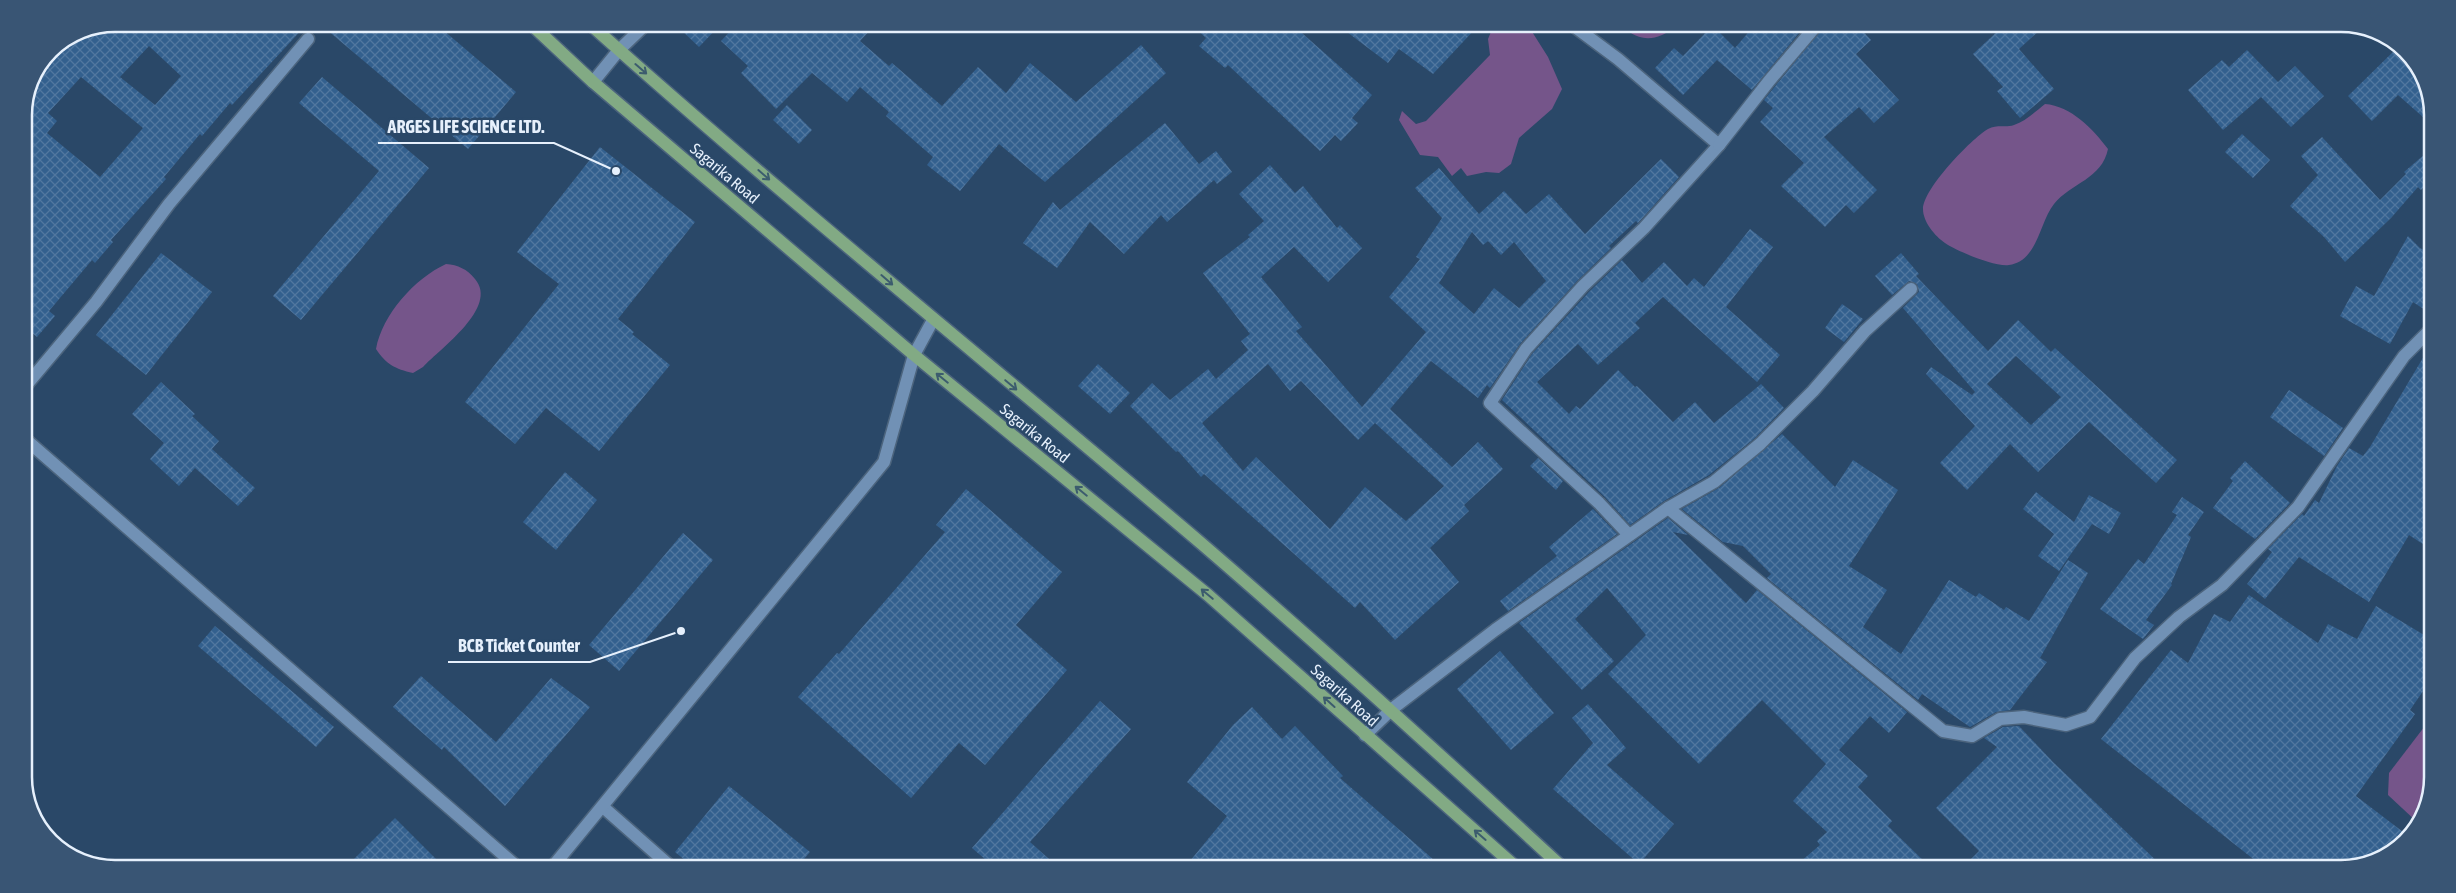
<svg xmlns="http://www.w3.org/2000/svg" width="2456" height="893" font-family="'Asap Condensed',sans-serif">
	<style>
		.water { fill: #75558a }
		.building { fill: url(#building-cross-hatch); fill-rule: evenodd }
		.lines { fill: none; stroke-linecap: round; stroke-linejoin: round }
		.minor-casing { stroke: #4c647d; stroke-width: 15 }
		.primary-casing { stroke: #4c647d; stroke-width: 15 }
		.minor { stroke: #7191b5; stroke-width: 12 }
		.primary { stroke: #82aa84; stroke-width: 12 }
		.oneway { stroke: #3c5c6e }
		.labels { text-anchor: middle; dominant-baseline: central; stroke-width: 5; stroke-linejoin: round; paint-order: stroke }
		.street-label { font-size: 16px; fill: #e6f0fc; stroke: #2a4868 }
		.rim { fill: none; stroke: #e6f0fc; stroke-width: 2.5 }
		.leader { fill: none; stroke: #e6f0fc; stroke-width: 2 }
		.callout-dot { fill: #e6f0fc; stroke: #2a4868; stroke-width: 2 }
		.callout-label { font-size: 18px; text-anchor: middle; font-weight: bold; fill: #e6f0fc; stroke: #2a4868; stroke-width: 5; stroke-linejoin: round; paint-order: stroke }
	</style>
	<defs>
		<pattern id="building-cross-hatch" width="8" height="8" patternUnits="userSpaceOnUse" patternTransform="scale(1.25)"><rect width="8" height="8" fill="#33608e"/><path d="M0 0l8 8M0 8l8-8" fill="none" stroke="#51779f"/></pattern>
	</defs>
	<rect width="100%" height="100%" fill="#2a4868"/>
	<g class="water">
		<polygon points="1493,27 1529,27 1548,57 1562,89 1552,109 1519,138 1511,164 1499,173 1486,172 1467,176 1461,168 1452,176 1438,157 1420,155 1399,120 1402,111 1416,124 1426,121 1490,55 1488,39"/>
		<path d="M1623,27h52c-18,14 -34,16 -52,0z"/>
		<path d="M2045,104c26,2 48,25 63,45 -6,30 -37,34 -54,55 -15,19 -16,57 -45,61 -15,2 -52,-14 -64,-22 -10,-7 -22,-21 -22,-34 0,-20 48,-70 65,-80 9,-5 18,-1 26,-4 12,-4 22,-14 31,-21z"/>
		<path d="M446,264c12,1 21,5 29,15 24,28 -34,69 -52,88l-10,6c-18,-4 -27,-9 -37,-24 6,-34 39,-71 70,-85z"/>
		<polygon points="2428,722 2427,807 2417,822 2388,795 2389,773"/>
	</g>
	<g class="building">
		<path d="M115,24h111l11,10 9,-10h61l-75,81 -2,-2 -28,33 -2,-2 -36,43 2,2 -55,61 2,2 -18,21 -3,-3 -43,51 6,5 -18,21 -13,-11v-216l27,-60 30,-19zM149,46l32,30 -26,29 -35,-28zM81,77l62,51 -43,49 -53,-44 10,-12 -9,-8z"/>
		<polygon points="320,24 436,24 516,92 468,149"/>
		<polygon points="676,25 720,25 699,47"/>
		<polygon points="736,25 875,25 860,41 889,66 892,63 942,106 978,67 1006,93 1030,63 1076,102 1141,45 1166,73 1045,182 999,144 960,191 927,165 933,157 886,116 889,112 860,87 847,102 812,73 776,109 741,73 748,66 721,41"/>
		<polygon points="1193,26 1294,26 1372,95 1352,118 1358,123 1341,141 1335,135 1320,151 1228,65 1225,68 1199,46 1206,38"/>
		<polygon points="1339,26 1452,27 1477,27 1433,74 1399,49 1388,63"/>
		<polygon points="1711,27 1714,27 1735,48 1753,27 1804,27 1752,90 1717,60 1683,95 1655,68 1674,48 1683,56"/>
		<polygon points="1823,27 1859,27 1871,40 1856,54 1899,100 1874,123 1859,107 1824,137 1877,190 1854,213 1846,205 1825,227 1781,186 1804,163 1760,122 1773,108 1764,100"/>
		<polygon points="2001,28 2042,28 2019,49 2054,89 2020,118 1997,91 2003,87 1973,54"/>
		<polygon points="2397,48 2413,59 2432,109 2432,125 2398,95 2372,121 2348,96"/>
		<polygon points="2247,50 2278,82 2295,66 2324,96 2291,127 2261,97 2223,130 2188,90 2222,60 2229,67"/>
		<polygon points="322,77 429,168 301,320 273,296 379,171 299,103"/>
		<polygon points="787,105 812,130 799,144 773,120"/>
		<polygon points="1165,123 1199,164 1216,151 1232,172 1217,184 1214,180 1167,222 1161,215 1124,254 1090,222 1057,268 1023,243 1053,202 1060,210"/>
		<polygon points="2242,134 2270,160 2253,178 2225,152"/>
		<polygon points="2322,137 2380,200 2406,174 2404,172 2432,148 2432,179 2421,190 2418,187 2391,218 2345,262 2324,237 2290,206 2318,175 2301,156"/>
		<polygon points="600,147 695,222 618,319 634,332 632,334 670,365 599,451 546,408 515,444 465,402 559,284 517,252"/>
		<path d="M1661,159l18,18 -41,46 -2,-2 -27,25 2,2 -34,33 -57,63 -30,44 -3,-3 -9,13 -47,-37 -41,48 62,58 26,-25 25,27 -39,36 5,6 -39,37 29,34 -64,58 -35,-38 -5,6 -151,-134 -3,3 -23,-26 -2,1 -46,-46 22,-23 18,17 38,-31 8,10 32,-29 -7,-9 9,-7 -47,-61 47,-36 -2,-2 16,-14 -25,-27 31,-29 25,28 8,-7 34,42 3,-3 22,23 -34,34 -34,-35 -33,30 41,50 -6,4 66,76 64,-75 -37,-35 31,-38 -4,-2 26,-39 -27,-30 24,-20 40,46 25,-23 22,23 23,-20 36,40zM1472,232l11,13 5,-4 13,14 13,-13 32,39 -27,27 -25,-20 -20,26 -35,-31zM1268,364l22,27 11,-10 57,59 17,-17 69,63 -38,35 -41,-34 -35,42 -74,-72 -13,14 -41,-48z"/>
		<polygon points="1750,229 1773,247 1726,307 1780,355 1757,382 1663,297 1635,323 1640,328 1598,365 1578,344 1537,382 1569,414 1576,406 1580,409 1618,370 1635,387 1637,386 1673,422 1695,402 1714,423 1761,384 1784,408 1755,438 1709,475 1664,501 1630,525 1605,497 1502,400 1532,354 1589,292 1622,260 1642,283 1664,262 1687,286 1694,278 1704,287"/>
		<polygon points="2408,236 2420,248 2431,254 2431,314 2413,302 2390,344 2340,316 2356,286 2374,296"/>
		<polygon points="161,253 212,292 146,375 96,335"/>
		<path d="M1901,253l18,21 -3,2 72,75 30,-31 33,32 4,-4 122,112 -21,23 -67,-61 -51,50 -28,-28 -43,46 -27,-27 35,-37 -49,-52 5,-7 41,28 3,-3 -72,-84 16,-16 -2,-8 -8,-3 -17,14 -17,-19zM2016,356l45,41 -30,28 -44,-41z"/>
		<polygon points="1842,304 1863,319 1844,342 1825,328"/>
		<polygon points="2430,346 2429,548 2409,535 2369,602 2299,557 2265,599 2247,584 2272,552 2268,549 2302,514 2304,516 2315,500 2319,503 2337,466 2349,448 2363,456 2370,447"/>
		<polygon points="1098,364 1130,393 1110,414 1078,386"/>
		<polygon points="161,382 195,414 192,416 219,441 212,449 255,488 238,506 195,468 179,486 150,459 164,443 132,414"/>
		<polygon points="2289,390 2343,428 2324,456 2270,417"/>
		<polygon points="1782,434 1835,487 1853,460 1898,490 1849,566 1887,590 1863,627 1901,654 1949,580 1976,597 1979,593 2004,610 2006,607 2029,621 2068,560 2088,573 2040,658 2047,662 2010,710 1996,712 1970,727 1922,694 1918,700 1767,578 1771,574 1743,546 1723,542 1682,509 1719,488"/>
		<polygon points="1538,458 1563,481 1556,490 1530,466"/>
		<polygon points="2245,461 2290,503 2255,539 2213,508 2233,481 2230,478"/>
		<polygon points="565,472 597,500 556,550 523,522"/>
		<polygon points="966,489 1062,572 1016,625 1067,670 985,765 959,743 911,798 798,697 837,653 839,654 945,532 936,525"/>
		<polygon points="2036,492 2074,522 2089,495 2121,513 2109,534 2092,524 2059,571 2038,556 2054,534 2023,509"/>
		<polygon points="2182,497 2204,512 2188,535 2191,537 2171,584 2172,585 2146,620 2154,625 2143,639 2100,609 2138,559 2144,564 2177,515 2172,512"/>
		<polygon points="1593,509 1617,534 1508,611 1500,601 1557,556 1549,547"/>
		<polygon points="1668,518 1688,535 1673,532 1746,603 1757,590 1907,712 1889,733 1870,716 1839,750 1868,776 1858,787 1892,821 1888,826 1931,868 1793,868 1820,845 1817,841 1827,832 1793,801 1826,764 1762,700 1699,764 1608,674 1646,635 1607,588 1575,619 1614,661 1582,690 1519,623"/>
		<polygon points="683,533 713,560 619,671 589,645"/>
		<polygon points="2249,595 2318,643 2328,624 2357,639 2376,606 2429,638 2428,684 2410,710 2415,714 2356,796 2407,835 2396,850 2341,869 2266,869 2101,739 2171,650 2188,663 2214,614 2230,622"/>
		<polygon points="215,626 334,727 316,747 198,646"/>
		<polygon points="1500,651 1554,713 1511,750 1457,689"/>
		<polygon points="421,676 496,742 551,678 590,707 505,806 444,747 442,750 393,707"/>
		<polygon points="1100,701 1131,729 1030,842 1058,867 993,866 972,848"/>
		<polygon points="1588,704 1626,748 1607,765 1674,824 1639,864 1553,789 1593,743 1572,718"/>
		<polygon points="1252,707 1282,739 1295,726 1343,776 1340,778 1442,867 1185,867 1227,816 1187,782 1233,725"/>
		<polygon points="2019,726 2053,762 2165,869 1962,868 1979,851 1936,808 1997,747 1984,738 2003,727"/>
		<polygon points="729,786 810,852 798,866 692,866 675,852"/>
		<polygon points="395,818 442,865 348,865"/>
	</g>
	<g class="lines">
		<defs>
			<g id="minor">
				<polyline points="1575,27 1618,59 1719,145 1644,228 1583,286 1526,349 1490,403 1599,503 1629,535"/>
				<polyline points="593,82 619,50 645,25"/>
				<polyline points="1719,145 1769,81 1815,27"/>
				<polyline points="24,388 96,302 169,204 308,39"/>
				<polyline points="24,438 515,865"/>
				<polyline points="1668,508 1943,731 1972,736 2000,719 2024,717 2066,725 2090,717 2135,658 2179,617 2222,585 2298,507 2404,356 2431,329"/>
				<polyline points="1365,735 1392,709 1495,630 1668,508 1714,482 1760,444 1813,391 1865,331 1911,289"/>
				<polyline points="603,807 670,866"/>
				<polyline points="554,865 884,462 914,355 933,320"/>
			</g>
			<g id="primary">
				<polyline points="532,25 593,82 914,355 1208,595 1517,868"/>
				<path d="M591,25c199,178 408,346 611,519 123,106 242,214 361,324"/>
			</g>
		</defs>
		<use href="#minor" class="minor-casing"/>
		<use href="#primary" class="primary-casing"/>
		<use href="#minor" class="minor"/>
		<use href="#primary" class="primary"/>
	</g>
	<defs><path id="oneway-shaft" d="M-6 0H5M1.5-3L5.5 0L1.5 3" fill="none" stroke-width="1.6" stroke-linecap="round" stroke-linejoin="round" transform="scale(1.25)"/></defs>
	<g class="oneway">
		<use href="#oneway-shaft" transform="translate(641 69) rotate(41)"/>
		<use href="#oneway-shaft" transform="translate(764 175) rotate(41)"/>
		<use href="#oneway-shaft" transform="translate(887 280) rotate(41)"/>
		<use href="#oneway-shaft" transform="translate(942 378) rotate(-141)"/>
		<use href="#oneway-shaft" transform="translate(1011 385) rotate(40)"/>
		<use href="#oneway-shaft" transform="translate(1081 491) rotate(-141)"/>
		<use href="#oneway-shaft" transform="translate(1207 594) rotate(-140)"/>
		<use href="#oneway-shaft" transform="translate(1329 702) rotate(-138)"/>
		<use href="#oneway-shaft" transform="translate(1480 835) rotate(-139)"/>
	</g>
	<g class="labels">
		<g class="street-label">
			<text transform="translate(725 173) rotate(40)">Sagarika Road</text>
			<text transform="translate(1035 433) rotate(39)">Sagarika Road</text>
			<text transform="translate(1345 695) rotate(42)">Sagarika Road</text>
		</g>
	</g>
	<path d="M0 0H2456V893H0ZM115 32H2341A83 83 0 0 1 2424 115V777A83 83 0 0 1 2341 860H115A83 83 0 0 1 32 777V115A83 83 0 0 1 115 32Z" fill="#395574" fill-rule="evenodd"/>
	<path class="rim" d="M115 32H2341A83 83 0 0 1 2424 115V777A83 83 0 0 1 2341 860H115A83 83 0 0 1 32 777V115A83 83 0 0 1 115 32Z"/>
	<path class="leader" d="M616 171L554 143H378M681 631L590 662H448"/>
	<g class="callout-dot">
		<circle cx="616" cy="171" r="5"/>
		<circle cx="681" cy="631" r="5"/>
	</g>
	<g class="callout-label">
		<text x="466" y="133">ARGES LIFE SCIENCE LTD.</text>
		<text x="519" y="652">BCB Ticket Counter</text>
	</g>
</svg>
